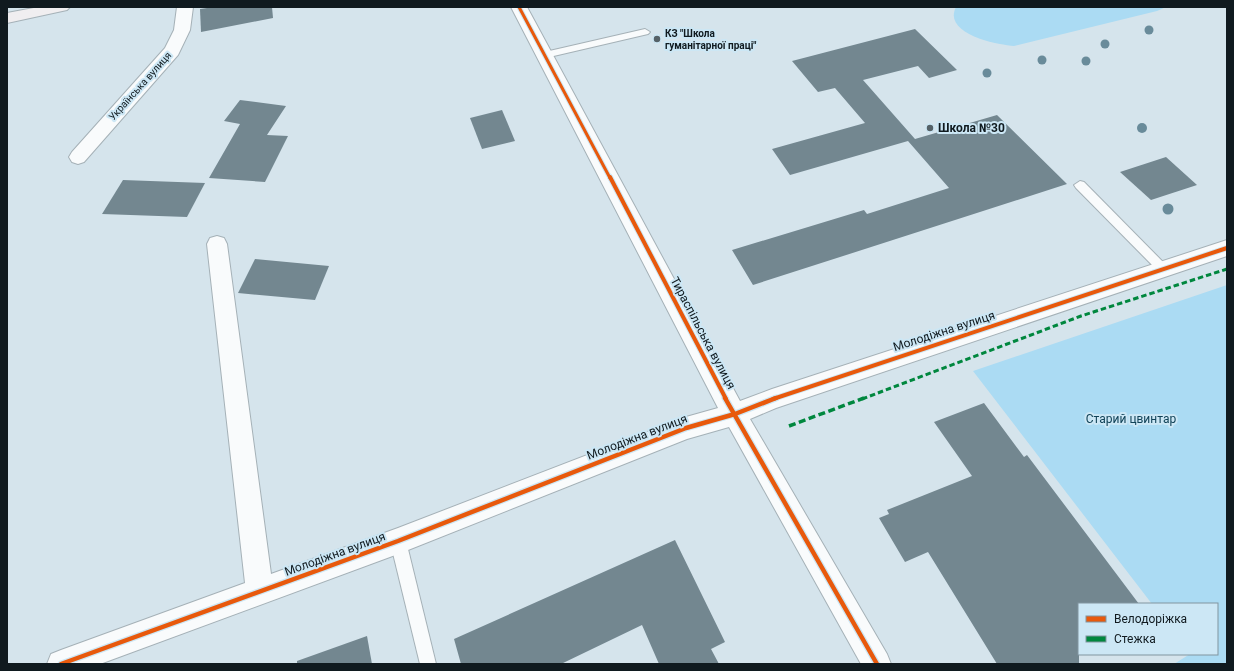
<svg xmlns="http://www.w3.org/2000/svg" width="1234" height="671" font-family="Roboto,sans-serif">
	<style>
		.green { fill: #abdbf3 }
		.building { fill: #738790 }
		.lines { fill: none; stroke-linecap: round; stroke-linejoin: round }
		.lane-casing { stroke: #a5b1b7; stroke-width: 2 }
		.street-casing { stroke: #a5b1b7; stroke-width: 2 }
		.secondary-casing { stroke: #a5b1b7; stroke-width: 2 }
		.lane { fill: #f9fbfc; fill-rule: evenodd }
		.street { fill: #f9fbfc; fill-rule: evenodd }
		.secondary { fill: #f0eef0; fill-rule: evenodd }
		.quiet-far1 { stroke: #00873e; stroke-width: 3; stroke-dasharray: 5.5 3; stroke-linecap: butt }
		.quiet { stroke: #00873e; stroke-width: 3.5; stroke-dasharray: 7 3.5; stroke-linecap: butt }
		.cycleway-far2-casing { stroke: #cce7f5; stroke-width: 5 }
		.cycleway-far1-casing { stroke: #cce7f5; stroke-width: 6 }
		.cycleway-casing { stroke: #cce7f5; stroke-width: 7 }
		.cycleway-far2 { stroke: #e8590c; stroke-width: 3 }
		.cycleway-far1 { stroke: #e8590c; stroke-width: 4 }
		.cycleway { stroke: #e8590c; stroke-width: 4.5 }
		.tree { fill: #698b9a }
		.poi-dot { fill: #556167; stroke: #cce7f5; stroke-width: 1.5 }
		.labels { text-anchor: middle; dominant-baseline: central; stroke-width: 4; stroke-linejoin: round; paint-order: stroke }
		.far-poi-label { font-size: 10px; font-weight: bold; fill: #101a1f; stroke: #cce7f5; text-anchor: start }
		.far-street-label { font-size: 10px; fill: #101a1f; stroke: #cce7f5 }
		.poi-label { font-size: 12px; font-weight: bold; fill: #101a1f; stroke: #cce7f5; text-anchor: start }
		.street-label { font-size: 12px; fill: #101a1f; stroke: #cce7f5 }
		.park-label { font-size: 12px; fill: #104257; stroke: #cce7f5 }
	</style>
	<rect width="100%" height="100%" fill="#d5e4ec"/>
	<g class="green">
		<path d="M956,7h210l-9,4 -143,35c-16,-1 -72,-12 -58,-39z"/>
		<polygon points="1227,285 1227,664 1174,664 1190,654 1217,654 1217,604 1152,604 973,371"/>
	</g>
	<g class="building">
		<polygon points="214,7 272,7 273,18 201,32 200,9"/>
		<polygon points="915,29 957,70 929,78 918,66 863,80 915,139 997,115 1067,184 753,285 732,250 864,210 867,214 949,188 908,141 790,175 772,149 865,123 835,88 818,92 792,61"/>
		<polygon points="240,100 286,106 267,135 288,136 265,182 209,178 240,124 224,121"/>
		<polygon points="502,110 515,141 482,149 470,118"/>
		<polygon points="1166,157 1197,185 1151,200 1120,172"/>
		<polygon points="123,180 205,183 187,217 102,214"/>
		<polygon points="255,259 329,266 315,300 238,293"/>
		<polygon points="984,403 1024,457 1027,455 1139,604 1079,604 1079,664 997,664 928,552 905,562 879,518 889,514 887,510 972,476 934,422"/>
		<polygon points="675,540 725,642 711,649 719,664 659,664 642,625 561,664 461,664 454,639"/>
		<polygon points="367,636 372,664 297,664 297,661"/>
	</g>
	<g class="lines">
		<defs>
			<g id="lane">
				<polygon points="645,29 650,32 648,34 545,58 540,55 545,52"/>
				<polygon points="1080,181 1084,182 1167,266 1169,269 1167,272 1163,274 1159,272 1076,188 1074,185"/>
				<polygon points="398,533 403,536 406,541 436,664 420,664 390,541 393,536"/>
			</g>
			<g id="street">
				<polygon points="177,7 193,7 190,30 178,55 84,162 78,164 72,162 69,157 72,152 165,48 174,30"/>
				<polygon points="511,7 527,7 740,401 772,389 1227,240 1227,256 776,408 750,419 887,654 891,664 861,664 729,427 687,439 398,554 100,664 47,664 51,654 61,650 245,583 207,244 210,238 217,236 224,238 227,244 271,574 398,528 686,417 718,408"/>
			</g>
			<polygon id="secondary" points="39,7 70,7 67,10 7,23 7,13"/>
		</defs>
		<use href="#lane" class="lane-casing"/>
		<use href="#street" class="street-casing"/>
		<use href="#secondary" class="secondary-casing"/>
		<use href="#lane" class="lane"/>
		<use href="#street" class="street"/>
		<use href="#secondary" class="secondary"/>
		<polyline class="quiet-far1" points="862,399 1081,316 1227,269"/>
		<polyline class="quiet" points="789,426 864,398"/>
		<defs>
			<polyline id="cycleway-far2" points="519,7 610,178"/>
			<g id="cycleway-far1">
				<polyline points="610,177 726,399"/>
				<polyline points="773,399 1227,248"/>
			</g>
			<g id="cycleway">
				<polyline points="725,398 877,664"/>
				<polyline points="61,664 398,541 686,428 735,414 776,398"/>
			</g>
		</defs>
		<use href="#cycleway-far2" class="cycleway-far2-casing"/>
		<use href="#cycleway-far1" class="cycleway-far1-casing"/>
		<use href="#cycleway" class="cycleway-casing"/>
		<use href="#cycleway-far2" class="cycleway-far2"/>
		<use href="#cycleway-far1" class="cycleway-far1"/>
		<use href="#cycleway" class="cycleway"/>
	</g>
	<g class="tree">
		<circle cx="1149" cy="30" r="4.5"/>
		<circle cx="1105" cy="44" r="4.5"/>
		<circle cx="1042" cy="60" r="4.5"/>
		<circle cx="1086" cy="61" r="4.5"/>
		<circle cx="987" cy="73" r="4.5"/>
		<circle cx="1142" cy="128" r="5"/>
		<circle cx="1168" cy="209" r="5.5"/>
	</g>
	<g class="poi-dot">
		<circle cx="657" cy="39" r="4"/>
		<circle cx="930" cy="128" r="4"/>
	</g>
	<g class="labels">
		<g class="far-poi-label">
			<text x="665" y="33">КЗ "Школа<tspan x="665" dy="12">гуманітарної праці"</tspan></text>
		</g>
		<g class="far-street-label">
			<text transform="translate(140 86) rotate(-48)">Українська вулиця</text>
		</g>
		<g class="poi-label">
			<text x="938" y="128">Школа №30</text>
		</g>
		<g class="street-label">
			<text transform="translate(944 331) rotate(-18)">Молодіжна вулиця</text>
			<text transform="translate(703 333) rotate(62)">Тираспільська вулиця</text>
			<text transform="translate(637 437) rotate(-21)">Молодіжна вулиця</text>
			<text transform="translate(335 554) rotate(-20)">Молодіжна вулиця</text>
		</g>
		<g class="park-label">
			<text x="1131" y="419">Старий цвинтар</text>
		</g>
	</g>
	<rect width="1234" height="671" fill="none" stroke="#101a1f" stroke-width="16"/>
	<rect x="1078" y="603" width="140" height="52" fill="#cce7f5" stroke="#81959f"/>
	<rect x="1086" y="616" width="20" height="6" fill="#e8590c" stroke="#81959f"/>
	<text x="1114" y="623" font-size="12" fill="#101a1f">Велодоріжка</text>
	<rect x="1086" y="636" width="20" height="6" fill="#00873e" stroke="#81959f"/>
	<text x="1114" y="643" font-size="12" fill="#101a1f">Стежка</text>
</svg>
